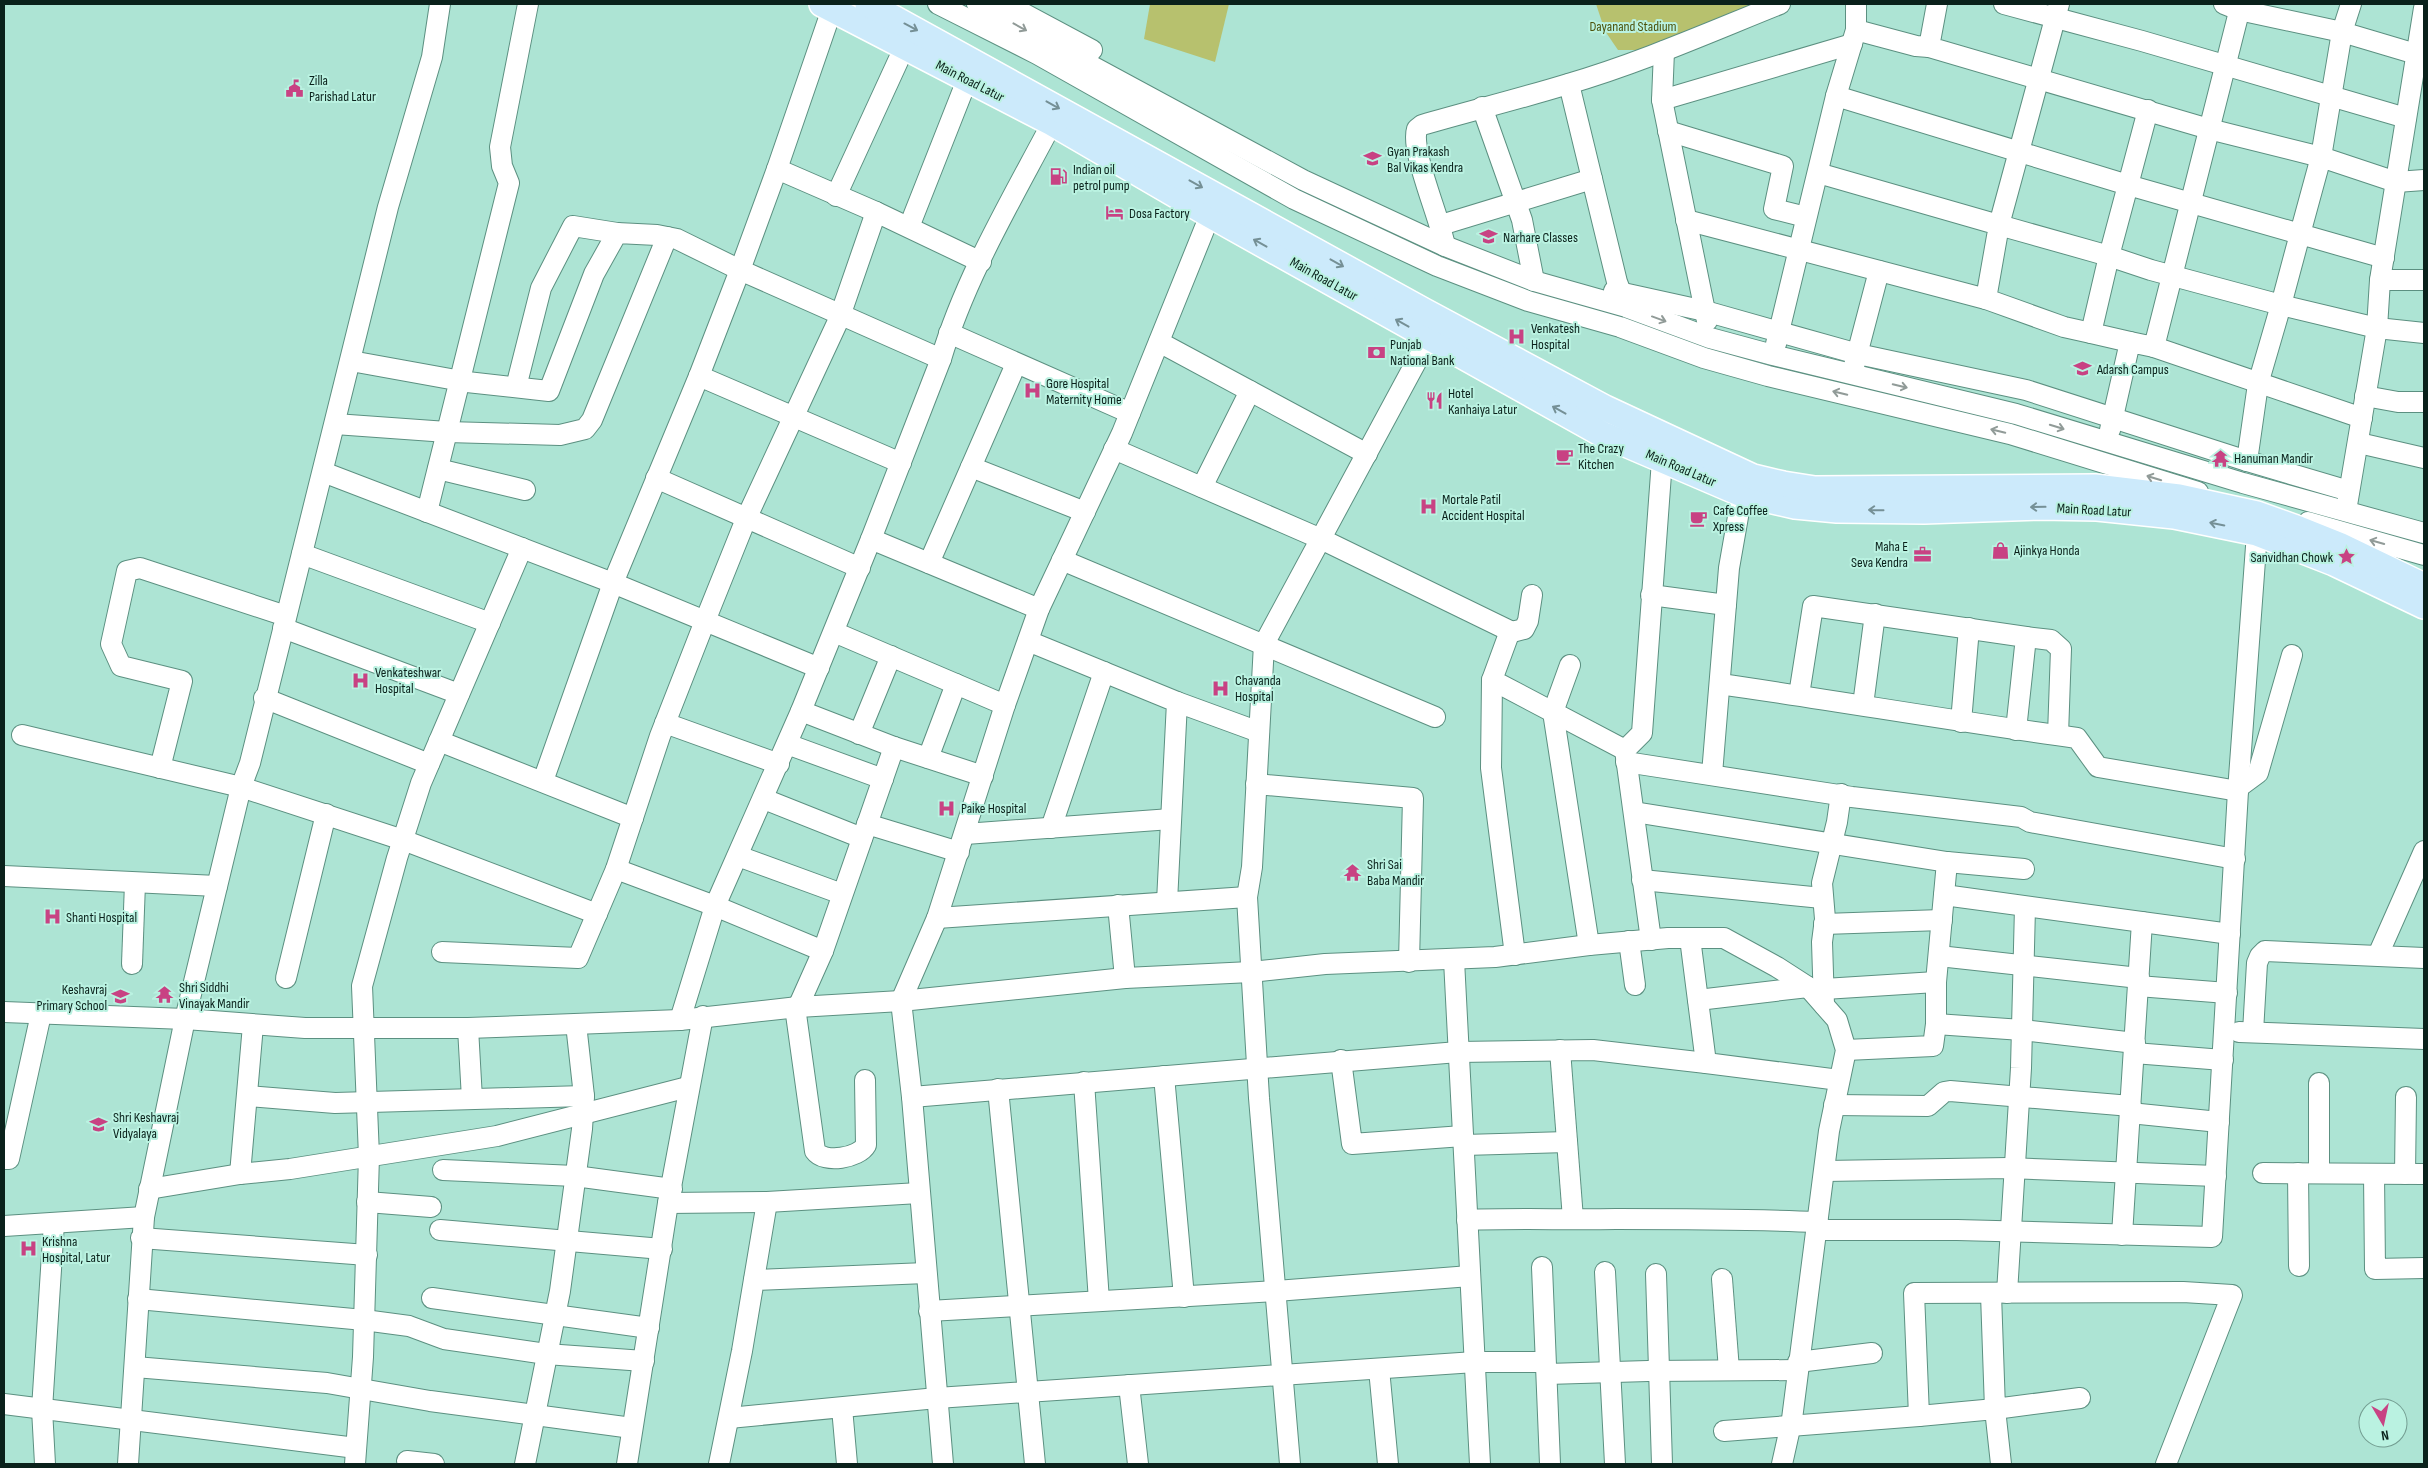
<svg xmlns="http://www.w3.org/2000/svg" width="2428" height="1468" font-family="'Sofia Sans Condensed',sans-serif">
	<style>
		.green { fill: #b7c16e }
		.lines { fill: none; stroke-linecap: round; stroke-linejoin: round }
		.minor-casing { stroke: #5c9081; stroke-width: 22 }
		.major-casing { stroke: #fff; stroke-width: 28 }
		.minor { stroke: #fff; stroke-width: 20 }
		.major { stroke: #cceafb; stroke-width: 25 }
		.oneway { stroke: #759096 }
		.oneway2 { stroke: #919b98 }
		.labels { text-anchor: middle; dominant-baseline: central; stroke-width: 4; stroke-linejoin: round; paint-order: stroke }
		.park-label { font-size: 14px; fill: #4c510a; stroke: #baf2e1 }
		.poi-label { font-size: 14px; fill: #0a211b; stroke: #baf2e1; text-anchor: start }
		.street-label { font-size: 14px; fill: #0a211b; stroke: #baf2e1 }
	</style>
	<rect width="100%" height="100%" fill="#ade4d4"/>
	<g class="green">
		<polygon points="1150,4 1229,4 1215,62 1144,39"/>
		<polygon points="1596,4 1753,4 1642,50 1618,50 1605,31"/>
	</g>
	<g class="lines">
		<defs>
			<g id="minor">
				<polyline points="938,4 1037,54 1294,199 1437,266 1528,301 1620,327 1704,358 1768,376 2010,434 2198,492"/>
				<polyline points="977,4 1303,180 1445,246 1534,281 1626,307 1710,338 1773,355 2016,414 2243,483 2424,533"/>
				<polyline points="1006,4 1092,50"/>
				<polyline points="1856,4 1856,30 1916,46 1929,47"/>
				<polyline points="1937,4 1929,47 2209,129 2321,157 2342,32 2416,54"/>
				<polyline points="2004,4 2142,41 2406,118"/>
				<polyline points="2059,4 1999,225 2109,256 2091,333 2130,342"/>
				<polyline points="2224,4 2239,10 2342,32 2351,4"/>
				<polyline points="1856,30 1836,96 2128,185 2109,256 2151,270 2281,305 2300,234 2384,258"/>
				<polyline points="1664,51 1662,100 1707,321"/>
				<polyline points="1569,84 1617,282 1625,303"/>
				<polyline points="1662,100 1852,44"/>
				<polyline points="1482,107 1522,220 1534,281"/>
				<polyline points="2148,110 2128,185 2300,234 2321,157 2396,182 2424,180"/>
				<polyline points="1668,131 1783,166 1774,209 1806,217"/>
				<polyline points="777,169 876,212 981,262"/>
				<polyline points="1818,173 1999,225 1986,299 2064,327 2091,333"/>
				<polyline points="836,196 904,48"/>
				<polyline points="1210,215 1122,433 1039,609 1005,705 937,918 901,1001 912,1097 1458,1052 1593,1050 1706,1063"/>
				<polyline points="1686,220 1986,299"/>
				<polyline points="1441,225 1592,179"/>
				<polyline points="909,227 967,80"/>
				<path d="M1445,246c-5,-28 -35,-95 -28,-117l5,-4c48,-14 97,-26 146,-41 72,-21 142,-52 212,-80"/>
				<polyline points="2380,280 2424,280"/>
				<polyline points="1614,291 1705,311 1858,354 2026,390 2247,461 2349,491"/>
				<polyline points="949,333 1130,413"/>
				<polyline points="1159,342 1367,454"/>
				<polyline points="1776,344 1836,96"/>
				<polyline points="2154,347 2362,418"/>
				<polyline points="351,361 467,382 549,391 594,274 617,233 657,235 677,239 740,270 941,359"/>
				<polyline points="1854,366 1879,271"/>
				<polyline points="699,376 901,463"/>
				<polyline points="516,387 541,288 573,226 617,233"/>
				<polyline points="2365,396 2398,402 2424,402"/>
				<polyline points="335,424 447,432 560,435 585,429 592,420 667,237"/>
				<polyline points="2110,430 2130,342 2154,347 2241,4"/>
				<polyline points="2359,443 2424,458"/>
				<polyline points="1114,449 1321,539 1512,632 1524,629 1528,621 1532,595"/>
				<polyline points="2247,461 2258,384 2281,305 2377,328 2424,333"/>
				<polyline points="971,467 1085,512"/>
				<polyline points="438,469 525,490"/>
				<polyline points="323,472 613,583 819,668"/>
				<polyline points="656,478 860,568"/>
				<polyline points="1202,487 1250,391"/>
				<polyline points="2347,505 2377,328 2380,280 2424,8"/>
				<polyline points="427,512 509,183 502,166 500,147 528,4"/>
				<polyline points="2308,522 2424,555"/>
				<polyline points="871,539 1039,609"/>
				<polyline points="302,554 490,623"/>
				<polyline points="1062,560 1435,717"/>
				<polyline points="929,563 1016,364"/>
				<polyline points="1651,595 1726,605"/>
				<polyline points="283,628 459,694"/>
				<polyline points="1510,631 1492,680 1625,750"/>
				<polyline points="834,632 1005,705"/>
				<polyline points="2026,637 2051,640 2061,649 2058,735"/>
				<polyline points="1028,641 1177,702 1167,902"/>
				<polyline points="1570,665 1553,712 1589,945"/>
				<polyline points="1492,680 1491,768 1515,955"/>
				<path d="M1720,684c119,17 238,38 357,54l21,29 140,24"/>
				<polyline points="1799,695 1813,606 2026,637 2016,730"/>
				<polyline points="264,698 429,764"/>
				<polyline points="1177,702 1259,732"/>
				<polyline points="1863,705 1875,614"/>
				<polyline points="801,711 894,747 983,776"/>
				<polyline points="1961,722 1969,628"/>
				<polyline points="665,723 779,764"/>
				<polyline points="859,734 891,656"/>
				<polyline points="22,735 241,787 403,840 597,914"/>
				<polyline points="439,741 633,818"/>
				<polyline points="787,744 883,779"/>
				<polyline points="928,758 956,684"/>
				<polyline points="1626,762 1852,797 2021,817 2030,822 2235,859"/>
				<polyline points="160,768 182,681 121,666 111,644 127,571 140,568 286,616"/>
				<polyline points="1712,774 1729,568 1742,494"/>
				<polyline points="543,781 613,583 699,376 740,270 777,169 832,9"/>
				<polyline points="1256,784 1413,798 1409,962"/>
				<polyline points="2239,787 2258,773 2292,655"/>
				<polyline points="764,799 862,838"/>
				<polyline points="1634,812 1947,862 2024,869"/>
				<polyline points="867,824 959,852"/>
				<polyline points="1051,828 1104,672"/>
				<polyline points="965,834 1171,819"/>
				<polyline points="738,856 842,894"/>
				<polyline points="616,869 715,906 823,951"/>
				<polyline points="4,876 217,886"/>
				<polyline points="1642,880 1822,898"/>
				<polyline points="1944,895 2230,934"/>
				<polyline points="1118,905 1125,978"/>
				<polyline points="937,918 1247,897"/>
				<polyline points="1824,924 1942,920"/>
				<polyline points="1690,938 1706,1063 1839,1080"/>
				<polyline points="1651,940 1625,750 1642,733 1662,460"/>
				<polyline points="1629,941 1635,985"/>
				<polyline points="442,952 578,958 616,869 660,736 705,621 746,519 839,319 876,212"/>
				<polyline points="2378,955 2424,851"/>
				<polyline points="1939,956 2139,978"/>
				<polyline points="1454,960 1480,1464"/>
				<polyline points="132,964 135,883"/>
				<polyline points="286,978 326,814"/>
				<polyline points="2138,986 2227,993"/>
				<polyline points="1824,989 1936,982"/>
				<polyline points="1698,1000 1808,987"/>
				<polyline points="1824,1005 1822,942 1825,919 1822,883 1837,822 1841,794"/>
				<path d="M795,1007l20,144c9,13 44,7 51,-6l-1,-65"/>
				<polyline points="798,1007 823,951 894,747"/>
				<polyline points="4,1012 185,1019 305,1028 468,1028 680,1020 798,1007 901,1001 1125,978 1251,972 1325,964 1495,957 1589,945 1668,938 1724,938 1777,967 1808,987 1837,1020 1846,1050 1829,1131 1792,1419 1782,1464"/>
				<path d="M680,1020l35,-114 86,-195 70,-172 70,-180c24,-81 71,-160 111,-236"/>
				<polyline points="1936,1024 2022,1030 2135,1043"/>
				<polyline points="253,1025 240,1174 290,1169 497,1136 688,1087"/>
				<polyline points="468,1028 472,1099"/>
				<polyline points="2239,1032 2424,1039"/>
				<polyline points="2253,1032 2257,963 2260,956 2265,951 2424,958"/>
				<polyline points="1560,1050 1573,1219"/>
				<polyline points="1846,1050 1933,1046 1936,1024 1936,982 1947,862"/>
				<polyline points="2134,1053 2223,1060"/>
				<polyline points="1341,1060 1352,1144 1463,1136"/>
				<polyline points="1164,1076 1184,1297"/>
				<polyline points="1084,1082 1099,1301"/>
				<polyline points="2319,1083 2319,1172"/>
				<polyline points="998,1089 1035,1464"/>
				<polyline points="248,1096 335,1103 584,1096"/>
				<polyline points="912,1097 943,1464"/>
				<polyline points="1834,1105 1928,1106 1944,1092 1950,1091 2131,1106"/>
				<polyline points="2130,1113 2219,1122"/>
				<polyline points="1464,1145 1567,1142"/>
				<polyline points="4,1159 9,1159 41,1014"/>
				<polyline points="443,1170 575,1176 672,1189"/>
				<polyline points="1825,1171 2008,1168 2216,1176"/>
				<polyline points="2263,1173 2424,1174"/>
				<polyline points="2298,1173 2299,1266"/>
				<polyline points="2374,1174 2375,1269 2424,1268"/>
				<polyline points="2405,1174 2406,1097"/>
				<polyline points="149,1189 240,1174"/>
				<polyline points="367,1202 431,1207"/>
				<polyline points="668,1203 767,1202 919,1193"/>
				<path d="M1467,1220c50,-2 99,0 149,-1 67,0 135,0 202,3"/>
				<polyline points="4,1226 144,1217"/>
				<polyline points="440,1230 662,1249"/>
				<polyline points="1817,1230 1957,1230 2212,1237 2238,791 2257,533"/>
				<polyline points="2122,1235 2142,922"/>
				<polyline points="141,1238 367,1255"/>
				<polyline points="1542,1267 1550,1464"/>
				<polyline points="1605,1272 1615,1464"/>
				<polyline points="1656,1274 1662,1464"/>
				<polyline points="1722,1279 1729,1370"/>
				<polyline points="754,1280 926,1273"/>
				<polyline points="2007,1293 2021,1068 2025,907"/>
				<polyline points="1991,1294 1995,1409 2080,1398"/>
				<polyline points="432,1298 649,1328"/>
				<polyline points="138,1299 364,1320 409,1326 444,1339 546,1354 644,1361"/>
				<polyline points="929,1311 1276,1291 1470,1276"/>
				<polyline points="1798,1362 1872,1353"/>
				<polyline points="135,1367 327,1383 430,1401 632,1428"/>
				<polyline points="1379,1369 1388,1464"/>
				<polyline points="1547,1374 1648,1371 1797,1370"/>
				<polyline points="1129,1385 1138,1464"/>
				<polyline points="4,1404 356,1448"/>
				<polyline points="842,1408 847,1464"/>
				<polyline points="729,1418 937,1398 1475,1362 1545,1362"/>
				<polyline points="1724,1431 1919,1416"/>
				<polyline points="407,1461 434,1464"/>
				<polyline points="45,1464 42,1409 54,1223"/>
				<polyline points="128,1464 144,1217 185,1019 241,787 250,763 388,207 432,57 440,4"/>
				<polyline points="355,1464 363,1357 369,1156 362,986 397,858 421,783 522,548"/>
				<polyline points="525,1464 560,1291 582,1129 584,1096 576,1024"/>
				<polyline points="627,1464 668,1203 703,1016"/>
				<polyline points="719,1464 742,1351 767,1202"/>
				<polyline points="1290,1464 1259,1098 1247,897 1252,867 1264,644 1429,338"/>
				<polyline points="2001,1464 1995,1409 1919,1416 1914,1293 2183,1292 2232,1295 2166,1464"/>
			</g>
			<g id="major">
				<polyline points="822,4 1052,123 1210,215 1602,434 1742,494 1795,506 1837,510 1924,511 2040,507 2097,508 2174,516 2257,533 2334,563 2424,606"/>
				<polyline points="868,4 1424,311 1605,408 1753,477 1783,484 1815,489 2095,487 2179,497 2257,514 2299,529 2339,545 2424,586"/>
			</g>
		</defs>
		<use href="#minor" class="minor-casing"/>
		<use href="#major" class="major-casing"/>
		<use href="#minor" class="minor"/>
		<use href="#major" class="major"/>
	</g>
	<defs><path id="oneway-shaft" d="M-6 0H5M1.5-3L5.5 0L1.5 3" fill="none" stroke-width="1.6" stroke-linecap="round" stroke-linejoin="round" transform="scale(1.25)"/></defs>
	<g class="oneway">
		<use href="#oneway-shaft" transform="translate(911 27) rotate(28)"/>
		<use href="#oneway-shaft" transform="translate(1053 105) rotate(29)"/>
		<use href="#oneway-shaft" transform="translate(1196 184) rotate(29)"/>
		<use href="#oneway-shaft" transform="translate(1260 243) rotate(-151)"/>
		<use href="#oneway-shaft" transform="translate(1337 263) rotate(29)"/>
		<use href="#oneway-shaft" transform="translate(1402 323) rotate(-151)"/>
		<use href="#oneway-shaft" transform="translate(1559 410) rotate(-151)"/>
		<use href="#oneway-shaft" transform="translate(2038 507) rotate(179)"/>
		<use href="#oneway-shaft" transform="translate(1876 510) rotate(-179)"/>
		<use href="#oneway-shaft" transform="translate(2217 524) rotate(-169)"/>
	</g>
	<g class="oneway2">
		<use href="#oneway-shaft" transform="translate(1020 27) rotate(29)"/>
		<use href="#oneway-shaft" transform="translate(1659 319) rotate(20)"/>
		<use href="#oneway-shaft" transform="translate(1900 386) rotate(14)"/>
		<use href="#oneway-shaft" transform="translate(1840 393) rotate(-166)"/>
		<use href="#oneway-shaft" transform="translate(2057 427) rotate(17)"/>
		<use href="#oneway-shaft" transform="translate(1998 431) rotate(-166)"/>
		<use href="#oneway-shaft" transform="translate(2154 478) rotate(-163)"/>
		<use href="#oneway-shaft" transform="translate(2377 542) rotate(-164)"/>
	</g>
	<defs>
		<symbol id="civic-bare" viewBox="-9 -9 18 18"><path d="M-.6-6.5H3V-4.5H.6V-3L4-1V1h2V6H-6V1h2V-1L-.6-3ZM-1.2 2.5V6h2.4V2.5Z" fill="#c84283" stroke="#baf2e1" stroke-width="2.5" paint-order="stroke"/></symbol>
		<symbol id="school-bare" viewBox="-9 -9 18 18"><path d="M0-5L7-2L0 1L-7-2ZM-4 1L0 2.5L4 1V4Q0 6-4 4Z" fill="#c84283" stroke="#baf2e1" stroke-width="2.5" paint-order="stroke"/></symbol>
		<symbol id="fuel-bare" viewBox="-9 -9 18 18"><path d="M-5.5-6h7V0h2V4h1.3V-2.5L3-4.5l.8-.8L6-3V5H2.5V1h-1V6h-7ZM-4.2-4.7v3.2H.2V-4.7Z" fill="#c84283" stroke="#baf2e1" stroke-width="2.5" paint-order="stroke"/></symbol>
		<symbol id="hotel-bare" viewBox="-9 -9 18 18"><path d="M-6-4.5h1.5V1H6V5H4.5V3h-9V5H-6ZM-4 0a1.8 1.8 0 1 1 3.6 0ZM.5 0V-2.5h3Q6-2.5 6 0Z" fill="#c84283" stroke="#baf2e1" stroke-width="2.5" paint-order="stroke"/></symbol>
		<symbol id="university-bare" viewBox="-9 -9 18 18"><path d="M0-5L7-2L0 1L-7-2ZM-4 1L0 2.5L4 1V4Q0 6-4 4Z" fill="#c84283" stroke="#baf2e1" stroke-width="2.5" paint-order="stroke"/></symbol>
		<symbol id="hospital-bare" viewBox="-9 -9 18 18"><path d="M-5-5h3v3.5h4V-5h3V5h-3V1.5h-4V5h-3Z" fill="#c84283" stroke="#baf2e1" stroke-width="2.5" paint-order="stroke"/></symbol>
		<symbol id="bank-bare" viewBox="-9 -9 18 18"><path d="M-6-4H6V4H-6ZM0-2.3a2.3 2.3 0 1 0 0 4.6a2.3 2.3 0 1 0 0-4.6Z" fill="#c84283" stroke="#baf2e1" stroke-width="2.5" paint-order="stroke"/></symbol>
		<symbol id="restaurant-bare" viewBox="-9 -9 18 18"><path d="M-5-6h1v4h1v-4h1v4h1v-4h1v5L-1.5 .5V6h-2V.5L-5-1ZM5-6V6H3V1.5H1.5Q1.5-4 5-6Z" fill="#c84283" stroke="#baf2e1" stroke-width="2.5" paint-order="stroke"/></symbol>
		<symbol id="cafe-bare" viewBox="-9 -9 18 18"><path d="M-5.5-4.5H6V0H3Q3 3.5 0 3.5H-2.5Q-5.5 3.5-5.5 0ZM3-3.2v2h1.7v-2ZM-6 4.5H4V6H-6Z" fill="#c84283" stroke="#baf2e1" stroke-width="2.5" paint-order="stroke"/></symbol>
		<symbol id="temple-bare" viewBox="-9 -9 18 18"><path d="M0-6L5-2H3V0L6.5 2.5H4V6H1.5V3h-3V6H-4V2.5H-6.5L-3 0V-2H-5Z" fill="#c84283" stroke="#baf2e1" stroke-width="2.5" paint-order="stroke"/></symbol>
		<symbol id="shop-bare" viewBox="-9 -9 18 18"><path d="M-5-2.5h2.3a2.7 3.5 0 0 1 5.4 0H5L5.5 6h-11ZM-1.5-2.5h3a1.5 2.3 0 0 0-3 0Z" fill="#c84283" stroke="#baf2e1" stroke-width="2.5" paint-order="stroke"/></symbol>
		<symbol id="office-bare" viewBox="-9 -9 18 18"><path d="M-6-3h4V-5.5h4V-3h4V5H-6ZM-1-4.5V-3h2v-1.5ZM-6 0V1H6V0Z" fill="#c84283" stroke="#baf2e1" stroke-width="2.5" paint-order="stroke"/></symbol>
		<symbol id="sight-bare" viewBox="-9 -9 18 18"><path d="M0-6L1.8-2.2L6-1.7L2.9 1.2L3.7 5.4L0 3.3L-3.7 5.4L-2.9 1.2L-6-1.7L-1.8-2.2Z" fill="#c84283" stroke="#baf2e1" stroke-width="2.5" paint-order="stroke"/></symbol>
	</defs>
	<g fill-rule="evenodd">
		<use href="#civic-bare" x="282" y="76" width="25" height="25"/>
		<use href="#school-bare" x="1360" y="146" width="25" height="25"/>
		<use href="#fuel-bare" x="1046" y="164" width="25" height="25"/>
		<use href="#hotel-bare" x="1102" y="200" width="25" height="25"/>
		<use href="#university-bare" x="1476" y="224" width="25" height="25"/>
		<use href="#hospital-bare" x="1504" y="324" width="25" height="25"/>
		<use href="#bank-bare" x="1364" y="340" width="25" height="25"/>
		<use href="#university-bare" x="2070" y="356" width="25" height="25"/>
		<use href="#hospital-bare" x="1020" y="378" width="25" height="25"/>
		<use href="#restaurant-bare" x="1422" y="388" width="25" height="25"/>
		<use href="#cafe-bare" x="1552" y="444" width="25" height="25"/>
		<use href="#temple-bare" x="2208" y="446" width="25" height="25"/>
		<use href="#hospital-bare" x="1416" y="494" width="25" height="25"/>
		<use href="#cafe-bare" x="1686" y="506" width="25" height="25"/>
		<use href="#shop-bare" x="1988" y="538" width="25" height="25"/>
		<use href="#office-bare" x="1910" y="542" width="25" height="25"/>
		<use href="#sight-bare" x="2334" y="544" width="25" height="25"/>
		<use href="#hospital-bare" x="348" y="668" width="25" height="25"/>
		<use href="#hospital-bare" x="1208" y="676" width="25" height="25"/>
		<use href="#hospital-bare" x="934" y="796" width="25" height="25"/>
		<use href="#temple-bare" x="1340" y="860" width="25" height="25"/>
		<use href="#hospital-bare" x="40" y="904" width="25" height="25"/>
		<use href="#temple-bare" x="152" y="982" width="25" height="25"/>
		<use href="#school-bare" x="108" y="984" width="25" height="25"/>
		<use href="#school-bare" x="86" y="1112" width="25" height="25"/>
		<use href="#hospital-bare" x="16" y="1236" width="25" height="25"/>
	</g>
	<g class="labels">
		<g class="park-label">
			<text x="1633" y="26">Dayanand Stadium</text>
		</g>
		<g class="poi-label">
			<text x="309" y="80">Zilla<tspan x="309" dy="16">Parishad Latur</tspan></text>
			<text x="1387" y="151">Gyan Prakash<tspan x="1387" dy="16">Bal Vikas Kendra</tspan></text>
			<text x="1073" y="169">Indian oil<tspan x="1073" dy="16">petrol pump</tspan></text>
			<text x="1129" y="213">Dosa Factory</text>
			<text x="1503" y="237">Narhare Classes</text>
			<text x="1531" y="328">Venkatesh<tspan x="1531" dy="16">Hospital</tspan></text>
			<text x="1390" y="344">Punjab<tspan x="1390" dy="16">National Bank</tspan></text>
			<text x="2097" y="369">Adarsh Campus</text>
			<text x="1046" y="383">Gore Hospital<tspan x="1046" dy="16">Maternity Home</tspan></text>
			<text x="1448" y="393">Hotel<tspan x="1448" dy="16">Kanhaiya Latur</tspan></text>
			<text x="1578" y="448">The Crazy<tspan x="1578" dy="16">Kitchen</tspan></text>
			<text x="2234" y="458">Hanuman Mandir</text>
			<text x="1442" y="499">Mortale Patil<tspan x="1442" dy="16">Accident Hospital</tspan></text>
			<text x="1713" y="510">Cafe Coffee<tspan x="1713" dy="16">Xpress</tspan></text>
			<text x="1908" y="546" text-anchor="end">Maha E<tspan x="1908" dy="16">Seva Kendra</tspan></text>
			<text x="2014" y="550">Ajinkya Honda</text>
			<text x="2333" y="557" text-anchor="end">Sanvidhan Chowk</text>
			<text x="375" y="672">Venkateshwar<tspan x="375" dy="16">Hospital</tspan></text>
			<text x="1235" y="680">Chavanda<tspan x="1235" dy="16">Hospital</tspan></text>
			<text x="961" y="808">Paike Hospital</text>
			<text x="1367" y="864">Shri Sai<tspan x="1367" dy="16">Baba Mandir</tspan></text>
			<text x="66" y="917">Shanti Hospital</text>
			<text x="179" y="987">Shri Siddhi<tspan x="179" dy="16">Vinayak Mandir</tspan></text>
			<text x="107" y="989" text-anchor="end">Keshavraj<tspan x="107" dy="16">Primary School</tspan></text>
			<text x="113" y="1117">Shri Keshavraj<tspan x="113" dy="16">Vidyalaya</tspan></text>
			<text x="42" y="1241">Krishna<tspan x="42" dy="16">Hospital, Latur</tspan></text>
		</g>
		<g class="street-label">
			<text transform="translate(970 81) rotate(27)">Main Road Latur</text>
			<text transform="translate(1324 279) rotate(29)">Main Road Latur</text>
			<text transform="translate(1681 468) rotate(23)">Main Road Latur</text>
			<text transform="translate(2094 510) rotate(3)">Main Road Latur</text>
		</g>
	</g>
	<rect width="2428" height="1468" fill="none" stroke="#0a211b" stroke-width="10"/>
	<g transform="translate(2383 1423) rotate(171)"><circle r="24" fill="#baf2e1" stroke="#749e92"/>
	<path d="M0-4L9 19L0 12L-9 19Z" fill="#c84283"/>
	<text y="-8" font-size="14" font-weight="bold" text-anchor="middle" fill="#0a211b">N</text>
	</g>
</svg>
